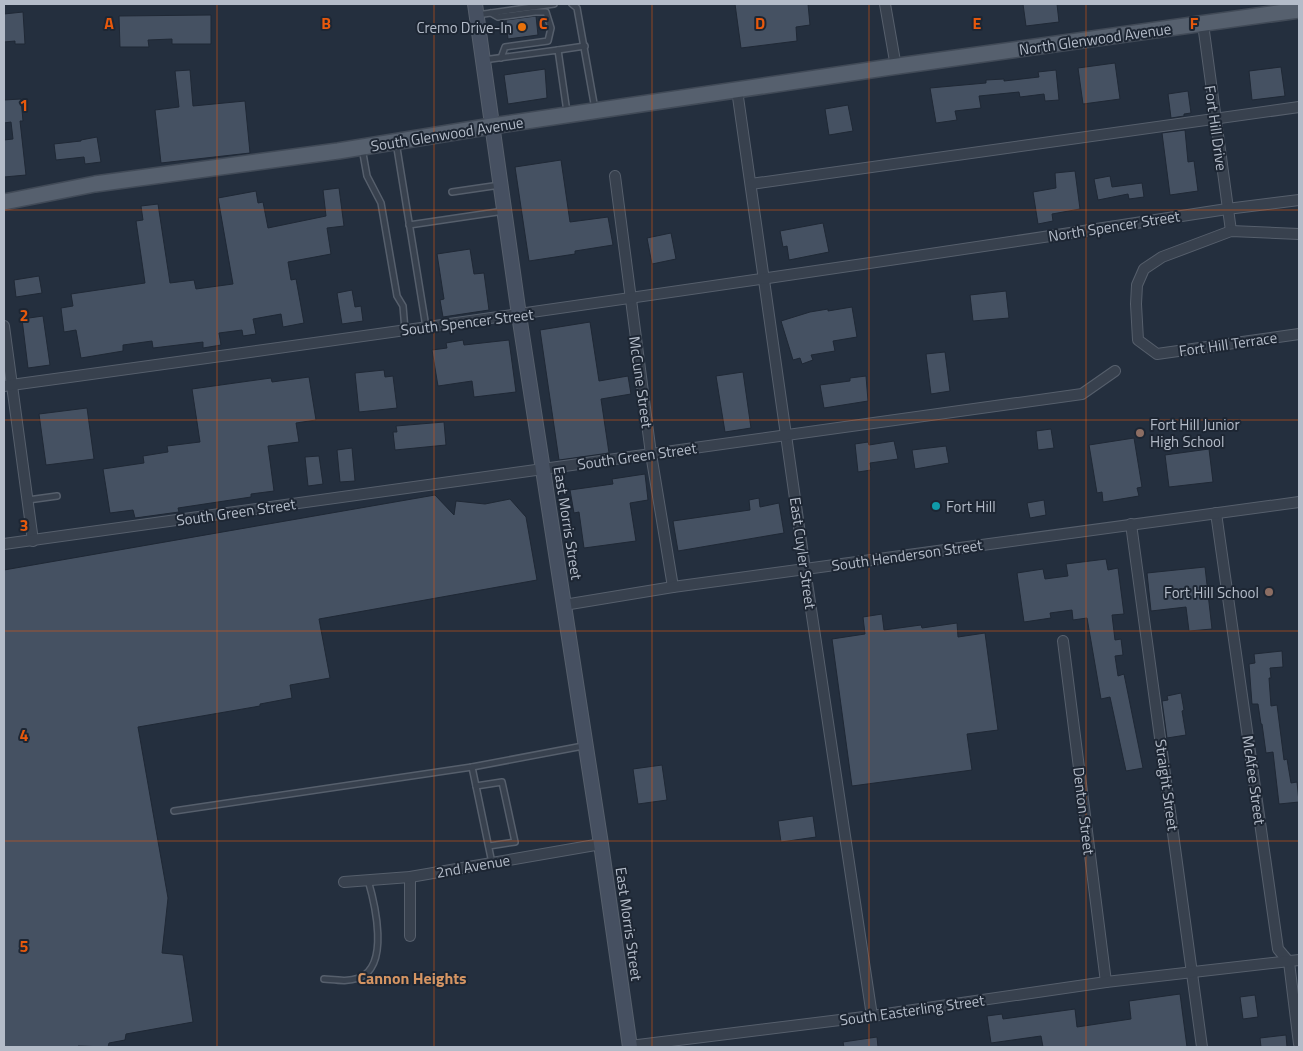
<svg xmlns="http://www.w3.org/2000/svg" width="1303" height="1051" font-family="'Titillium Web',sans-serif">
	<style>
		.building { fill: #455162; stroke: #1f2835 }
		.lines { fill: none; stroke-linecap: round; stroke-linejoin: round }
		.service-casing { stroke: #565f6c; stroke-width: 8 }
		.minor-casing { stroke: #565f6c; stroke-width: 12 }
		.secondary-casing { stroke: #565f6c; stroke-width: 16 }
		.primary-casing { stroke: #414a57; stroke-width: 18 }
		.service { stroke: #38414e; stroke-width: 5 }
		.minor { stroke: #38414e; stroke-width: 10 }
		.secondary { stroke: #465061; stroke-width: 14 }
		.primary { stroke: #56606e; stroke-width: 15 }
		.grid { fill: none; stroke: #e8590c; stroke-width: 1; stroke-opacity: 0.55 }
		.food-dot { fill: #e8710a; stroke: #1d2633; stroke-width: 2 }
		.education-dot { fill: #8d6e63; stroke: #1d2633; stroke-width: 2 }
		.culture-dot { fill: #0f9aa8; stroke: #1d2633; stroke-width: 2 }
		.labels { text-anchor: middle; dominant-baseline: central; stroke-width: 4; stroke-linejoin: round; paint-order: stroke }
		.poi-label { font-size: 15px; fill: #b4bcc9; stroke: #1d2633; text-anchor: end }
		.street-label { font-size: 15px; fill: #b4bcc9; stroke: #1d2633 }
		.neighbourhood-label { font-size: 16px; font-weight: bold; fill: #d59563; stroke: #1d2633 }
		.grid-label { font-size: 16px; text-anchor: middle; font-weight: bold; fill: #e8590c; stroke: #1d2633; stroke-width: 4; stroke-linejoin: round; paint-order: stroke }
	</style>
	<rect width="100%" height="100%" fill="#242f3e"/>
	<g class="building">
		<polygon points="735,4 808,4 810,25 796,27 797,41 741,48"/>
		<polygon points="1023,4 1057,4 1059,22 1026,26"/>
		<polygon points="23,12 25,44 15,44 15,41 4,42 4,14"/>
		<polygon points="211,15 211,44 172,44 172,39 148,40 149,47 120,47 119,16"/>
		<polygon points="536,16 538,35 508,39 506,20"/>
		<polygon points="1115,63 1120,99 1083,104 1078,68"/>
		<polygon points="1281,67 1285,96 1252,100 1249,71"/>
		<polygon points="545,69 547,98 508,104 504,75"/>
		<polygon points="190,70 193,106 245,101 250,153 161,163 155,110 179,107 175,71"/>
		<polygon points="1056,70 1059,100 1045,101 1044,94 1020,97 1019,92 979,96 981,108 955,111 957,120 936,123 930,88 986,83 986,80 1004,79 1004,81 1039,77 1038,72"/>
		<polygon points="1188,91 1191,113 1184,114 1184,116 1171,118 1168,94"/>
		<polygon points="21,99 23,121 20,121 26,175 4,177 4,140 13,139 11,122 4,123 4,100"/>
		<polygon points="848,105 853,131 829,135 825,109"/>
		<polygon points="1185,130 1188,162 1194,161 1198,191 1170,195 1162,133"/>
		<polygon points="97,137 101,162 85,164 84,157 56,160 54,144 81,141 81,140"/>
		<polygon points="561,160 570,222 608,217 613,245 575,251 575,254 529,261 515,167"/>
		<polygon points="1075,171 1080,209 1052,214 1053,221 1038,224 1033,192 1056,188 1055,173"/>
		<polygon points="1110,176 1112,187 1142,183 1144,197 1129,199 1128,194 1098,200 1094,179"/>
		<polygon points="339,188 344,226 327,228 331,254 288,262 291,280 296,279 304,323 283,327 281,314 253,319 256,334 243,336 242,330 219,333 221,345 203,348 203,342 153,348 152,341 123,345 123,351 81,358 76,330 64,332 61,308 73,306 71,294 145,283 136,221 143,220 141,206 158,204 170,283 194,280 196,289 233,284 218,198 256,191 258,203 263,202 268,228 326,216 323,190"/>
		<polygon points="823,223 829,252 789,260 787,246 783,247 780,231"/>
		<polygon points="671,233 676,259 652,264 647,238"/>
		<polygon points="470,249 474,274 484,273 489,310 443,317 440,300 444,299 437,254"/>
		<polygon points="39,276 42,293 16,297 14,280"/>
		<polygon points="352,290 355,307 361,306 363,321 342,324 337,293"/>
		<polygon points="1006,291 1009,318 973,321 970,295"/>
		<polygon points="852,307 857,337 833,341 835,351 811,355 813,360 802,364 800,358 793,360 781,321 810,312 828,309 828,311"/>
		<polygon points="43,316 50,365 28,368 22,319"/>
		<polygon points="590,322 599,381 628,376 631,394 601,399 609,453 559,460 540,330"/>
		<polygon points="463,340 464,345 509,340 516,392 474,397 472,381 438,386 432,350 447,348 446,343"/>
		<polygon points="945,352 950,391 931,394 926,354"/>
		<polygon points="384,370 385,377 393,376 397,408 359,412 355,373"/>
		<polygon points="743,372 751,428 725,432 716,376"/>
		<polygon points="866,376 868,401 824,408 820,385 850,381 850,378"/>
		<polygon points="309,377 316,420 296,423 299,442 268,446 274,491 251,494 251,497 178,508 179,512 135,518 133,510 110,513 103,469 144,463 143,456 168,452 167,446 200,442 192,389 271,378 272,382"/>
		<polygon points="87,408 94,459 46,465 39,414"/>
		<polygon points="444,422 446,445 395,450 393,432 397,432 396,426"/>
		<polygon points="1051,429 1054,448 1038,450 1036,431"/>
		<polygon points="1134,438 1142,487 1137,488 1139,496 1103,502 1102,492 1097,493 1089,445"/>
		<polygon points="894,441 898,459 870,463 871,470 858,472 855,444 868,442 869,445"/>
		<polygon points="946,446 949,463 915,469 912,450"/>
		<polygon points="352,448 355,481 340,482 337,450"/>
		<polygon points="1209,449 1213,482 1169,487 1165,455"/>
		<polygon points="319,456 323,484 308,486 305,457"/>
		<polygon points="645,474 648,500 630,503 636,541 584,548 579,512 574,513 570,490 613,484 612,479"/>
		<polygon points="435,495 454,515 456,501 485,504 510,499 526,517 537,580 319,619 330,678 290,685 292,698 260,704 260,706 138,727 168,898 162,953 183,955 193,1022 126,1034 125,1040 109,1043 108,1047 78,1046 79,1047 4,1047 4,570"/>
		<polygon points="759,498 760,507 779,503 784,533 678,551 673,521 750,510 749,500"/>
		<polygon points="1044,500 1046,515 1030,518 1027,503"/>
		<polygon points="1106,559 1108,570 1118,568 1124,614 1112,615 1115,640 1121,639 1123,655 1115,656 1118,676 1124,674 1143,768 1126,771 1110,697 1101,699 1087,618 1073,620 1072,610 1050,613 1051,618 1024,622 1017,573 1043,569 1045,579 1068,576 1066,564"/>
		<polygon points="1205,567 1212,629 1189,631 1186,607 1151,611 1147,573"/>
		<polygon points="882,614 884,630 921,625 922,628 957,623 958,637 985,633 998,730 967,734 972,770 852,786 832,639 865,634 863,617"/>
		<polygon points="1282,651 1283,667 1270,668 1271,678 1269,678 1271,706 1277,705 1284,760 1287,759 1291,783 1297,782 1299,802 1279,804 1273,752 1266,753 1262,724 1261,724 1258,704 1252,704 1249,664 1255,663 1254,654"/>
		<polygon points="1181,693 1184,710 1182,711 1186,735 1167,738 1162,701 1168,700 1167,696"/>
		<polygon points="662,765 667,800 638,804 633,769"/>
		<polygon points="813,816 816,837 781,842 778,821"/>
		<polygon points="1180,994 1187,1047 1043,1047 1041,1036 991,1043 987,1016 1002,1014 1003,1019 1075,1009 1077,1027 1131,1019 1129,1001"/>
		<polygon points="1255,995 1258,1017 1243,1019 1240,997"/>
		<polygon points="1286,1035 1287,1047 1261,1047 1260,1038"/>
		<polygon points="877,1037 878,1047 844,1047 843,1042"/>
	</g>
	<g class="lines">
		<defs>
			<g id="service">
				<polyline points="572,4 577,8 595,109"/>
				<polyline points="491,13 498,17 535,12 546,12 551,28 548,41 505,47 501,58"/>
				<polyline points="477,15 554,4"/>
				<polyline points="558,50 585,46"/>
				<polyline points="483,60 558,50 567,112"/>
				<polyline points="396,142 426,327"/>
				<polyline points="362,148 367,176 381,203 397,296 403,306 405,330"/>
				<polyline points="452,192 500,185"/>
				<polyline points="409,225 504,211"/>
				<polyline points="28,500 57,496"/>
				<polyline points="472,767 492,863"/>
				<polyline points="476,786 502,782 515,842 489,846"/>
				<polyline points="174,811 472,767 583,746"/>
				<path d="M324,979c13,1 23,3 35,-1 31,-12 16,-74 9,-98"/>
			</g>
			<g id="minor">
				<polyline points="885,4 896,67"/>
				<polyline points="1203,24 1231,231"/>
				<polyline points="737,90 805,569 872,1016"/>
				<polyline points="615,176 651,454 673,587"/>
				<polyline points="751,184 1299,107"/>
				<polyline points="1299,234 1231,231 1162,257 1144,269 1137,285 1136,304 1138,340 1157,354 1299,334"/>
				<polyline points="4,326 33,541"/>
				<path d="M4,386c408,-56 816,-114 1223,-177l72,-9"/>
				<polyline points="1216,513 1278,949 1289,962 1299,1044"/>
				<polyline points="1131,524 1202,1047"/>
				<polyline points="4,544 1082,394 1115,371"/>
				<polyline points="564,605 673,587 1299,502"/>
				<polyline points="1063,641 1106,982"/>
				<polyline points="410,877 410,936"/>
				<polyline points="344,882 410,877 601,844"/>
				<polyline points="630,1046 872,1016 1106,982 1299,960"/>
			</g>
			<polyline id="secondary" points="475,4 519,315 601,844 630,1047"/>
			<polyline id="primary" points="4,202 95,184 338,151 492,126 891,67 1299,10"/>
		</defs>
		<use href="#service" class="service-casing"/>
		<use href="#minor" class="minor-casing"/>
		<use href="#secondary" class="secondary-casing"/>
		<use href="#primary" class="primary-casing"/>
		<use href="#service" class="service"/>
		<use href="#minor" class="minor"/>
		<use href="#secondary" class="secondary"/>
		<use href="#primary" class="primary"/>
	</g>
	<path class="grid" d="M217,4v1043M434,4v1043M652,4v1043M869,4v1043M1086,4v1043M4,210h1295M4,420h1295M4,631h1295M4,841h1295"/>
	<circle class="food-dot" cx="522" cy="27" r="5"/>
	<g class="education-dot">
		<circle cx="1140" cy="433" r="5"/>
		<circle cx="1269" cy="592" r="5"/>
	</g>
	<circle class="culture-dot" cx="936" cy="506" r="5"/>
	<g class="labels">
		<g class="poi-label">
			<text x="512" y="27">Cremo Drive-In</text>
			<text x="1150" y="424" text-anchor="start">Fort Hill Junior<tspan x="1150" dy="17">High School</tspan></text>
			<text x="946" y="506" text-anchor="start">Fort Hill</text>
			<text x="1259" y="592">Fort Hill School</text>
		</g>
		<g class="street-label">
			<text transform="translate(1095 39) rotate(-8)">North Glenwood Avenue</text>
			<text transform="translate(1216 128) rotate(82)">Fort Hill Drive</text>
			<text transform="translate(447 134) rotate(-9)">South Glenwood Avenue</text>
			<text transform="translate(1114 226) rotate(-9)">North Spencer Street</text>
			<text transform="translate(467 322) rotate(-7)">South Spencer Street</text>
			<text transform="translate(1228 344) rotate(-8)">Fort Hill Terrace</text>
			<text transform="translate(641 382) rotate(82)">McCune Street</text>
			<text transform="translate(637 456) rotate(-8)">South Green Street</text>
			<text transform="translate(236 512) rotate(-8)">South Green Street</text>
			<text transform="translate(568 523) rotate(81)">East Morris Street</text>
			<text transform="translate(803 553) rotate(82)">East Cuyler Street</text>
			<text transform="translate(907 555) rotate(-8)">South Henderson Street</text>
			<text transform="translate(1254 780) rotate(82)">McAfee Street</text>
			<text transform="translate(1167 785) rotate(82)">Straight Street</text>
			<text transform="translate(1084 811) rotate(83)">Denton Street</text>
			<text transform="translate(473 866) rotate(-10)">2nd Avenue</text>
			<text transform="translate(629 924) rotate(82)">East Morris Street</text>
			<text transform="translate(912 1010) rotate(-8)">South Easterling Street</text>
		</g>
		<g class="neighbourhood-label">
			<text x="412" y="978">Cannon Heights</text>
		</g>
	</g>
	<g class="grid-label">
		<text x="109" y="29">A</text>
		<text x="326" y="29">B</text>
		<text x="543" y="29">C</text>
		<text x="760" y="29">D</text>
		<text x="977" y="29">E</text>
		<text x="1194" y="29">F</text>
		<text x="24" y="111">1</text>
		<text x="24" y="321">2</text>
		<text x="24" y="531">3</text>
		<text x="24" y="741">4</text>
		<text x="24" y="952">5</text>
	</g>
	<rect width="1303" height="1051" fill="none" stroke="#b4bcc9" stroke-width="10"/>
</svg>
